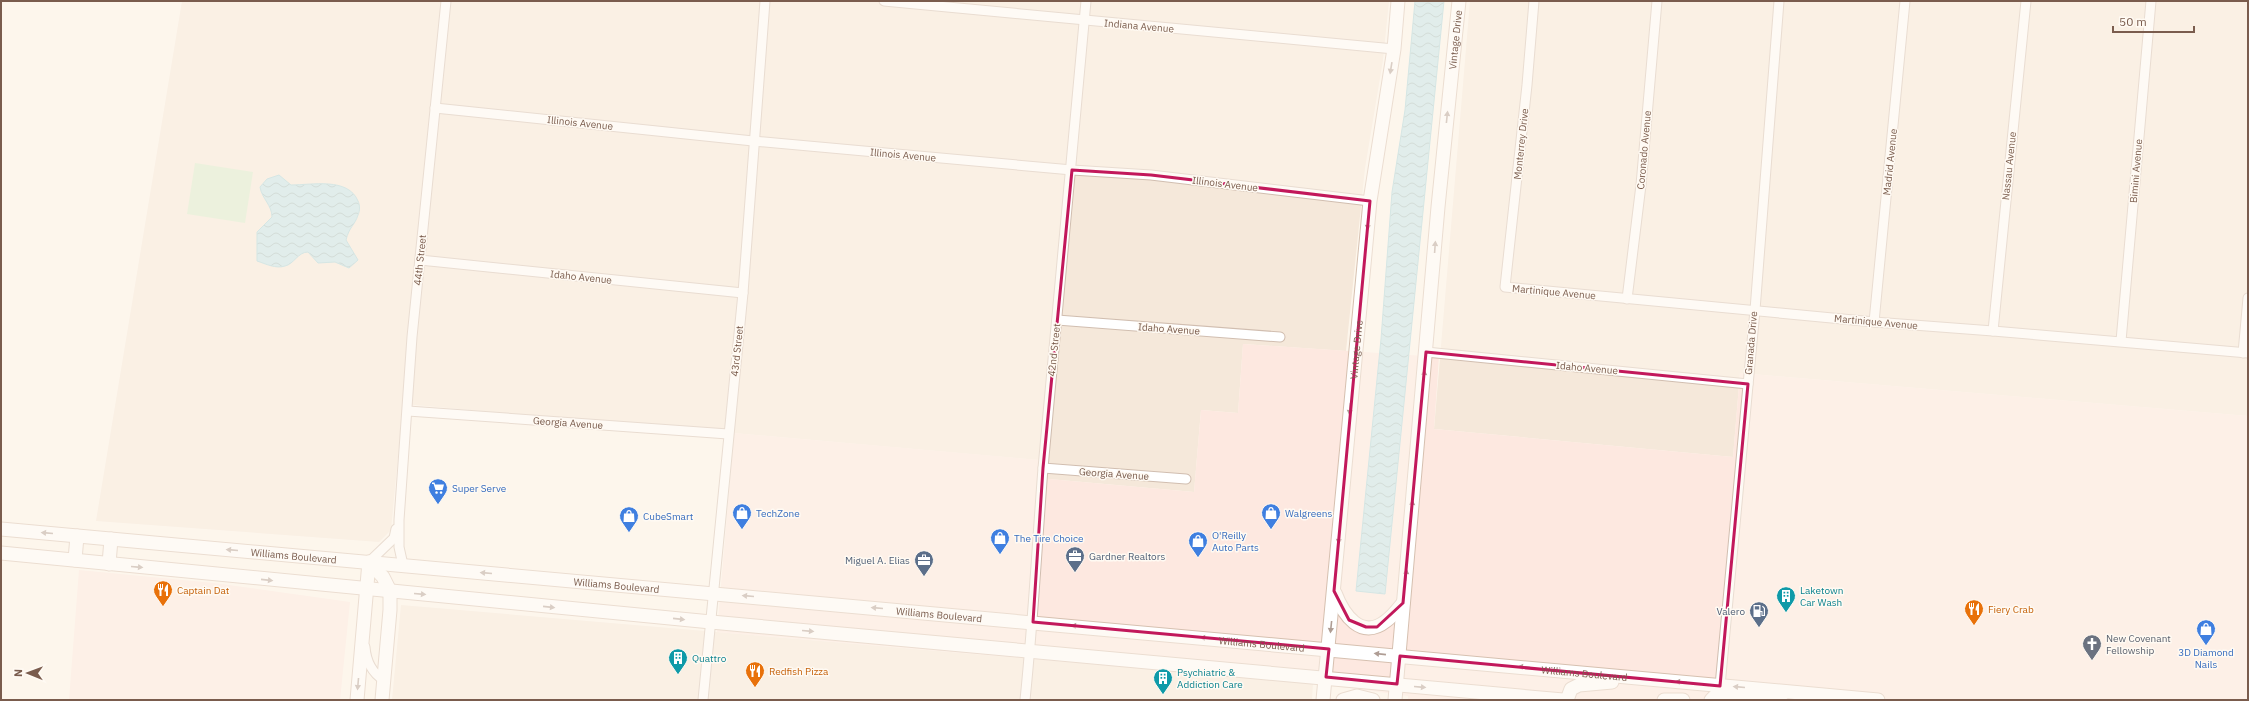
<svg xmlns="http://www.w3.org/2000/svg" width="2249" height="701" font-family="'IBM Plex Sans',sans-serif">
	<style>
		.residential { fill: #f5e8da }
		.commercial { fill: #fde8e0 }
		.green { fill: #d8ecc9 }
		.water { fill: url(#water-waves); stroke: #a5d3da }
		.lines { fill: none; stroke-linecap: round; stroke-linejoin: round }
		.street-casing { stroke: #d1beb0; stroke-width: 11 }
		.secondary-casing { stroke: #d6c0b0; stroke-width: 15 }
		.street { stroke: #fff; stroke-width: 9 }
		.secondary { stroke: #fff; stroke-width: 13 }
		.oneway { fill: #af9d94 }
		.marked { fill: none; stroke: #c2185b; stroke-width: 3; stroke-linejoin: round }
		.labels { text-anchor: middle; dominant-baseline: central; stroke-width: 3; stroke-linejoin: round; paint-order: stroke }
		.street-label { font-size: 10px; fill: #7a5c4d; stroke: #fffaf3 }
		.shop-label { font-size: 10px; fill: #366cbe; stroke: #fffaf3; text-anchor: start }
		.service-label { font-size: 10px; fill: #4e5e75; stroke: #fffaf3; text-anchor: end }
		.food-label { font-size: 10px; fill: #c56008; stroke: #fffaf3; text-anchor: start }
		.culture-label { font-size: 10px; fill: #0d838f; stroke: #fffaf3; text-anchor: start }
		.worship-label { font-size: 10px; fill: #5b616d; stroke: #fffaf3; text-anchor: start }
	</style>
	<defs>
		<pattern id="water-waves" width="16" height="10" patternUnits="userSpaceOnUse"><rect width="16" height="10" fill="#bfe3e8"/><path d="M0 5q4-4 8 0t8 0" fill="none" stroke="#a0bbbe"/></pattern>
	</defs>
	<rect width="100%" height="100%" fill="#fdf6ec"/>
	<g class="residential">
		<polygon points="182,1 1389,1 1383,60 1365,168 1346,351 1243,344 1238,413 1201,410 1194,492 1038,478 1039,460 403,404 391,530 379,542 96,521"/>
		<polygon points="1470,1 2248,1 2248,416 1740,373 1733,457 1434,429"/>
		<polygon points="401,605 1313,683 1312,700 392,700"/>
	</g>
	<g class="commercial">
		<polygon points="1243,344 1439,357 1434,429 1733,457 1740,373 2248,416 2248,700 1408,700 1408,696 1313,683 717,632 734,433 1040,460 1038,478 1194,492 1201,410 1238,413"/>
		<polygon points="79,570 214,583 350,602 340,700 69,700"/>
	</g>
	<polygon class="green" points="195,163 253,172 245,223 187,214"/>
	<g class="water">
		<polygon points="1415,1 1444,1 1385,594 1356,591 1381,339 1392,192 1405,110"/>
		<path d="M279,175l12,10c21,0 57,-8 67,16 2,4 2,10 0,14 -3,10 -9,12 -12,25l12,20 -9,8 -14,-6 -17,1 -10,-11c-10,0 -14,12 -23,14 -9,3 -19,-2 -28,-5v-29l15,-15c0,-12 -10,-18 -12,-30l7,-8z"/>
	</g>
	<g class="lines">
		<defs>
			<g id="street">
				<polyline points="884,1 1394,49"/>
				<polyline points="1534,1 1527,85 1505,287 1874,322 1993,331 2248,353"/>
				<polyline points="435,108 753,141 1072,170 1151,175 1370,201"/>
				<polyline points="420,260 743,293"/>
				<polyline points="1627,299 1641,185 1657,1"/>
				<polyline points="1057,320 1280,337"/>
				<polyline points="1874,322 1905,1"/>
				<polyline points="1993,331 2026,1"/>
				<polyline points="2121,341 2151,1"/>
				<polyline points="1426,352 1748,384"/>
				<polyline points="2243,353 2248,298"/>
				<polyline points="408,411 728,434"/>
				<polyline points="1043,468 1186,479"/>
				<polyline points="369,562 394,538 396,529"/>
				<polyline points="403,565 399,547 399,520 412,337 446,1"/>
				<path d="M365,647c1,13 7,26 19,33"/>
				<polyline points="1720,686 1755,310 1779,1"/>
				<polyline points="703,700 743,293 765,1"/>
				<path d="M1025,700c8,-77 12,-155 18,-232 13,-156 30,-311 43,-467"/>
			</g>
			<g id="secondary">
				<path id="s1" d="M1,529l1877,171"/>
				<polyline points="1,553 711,622 1563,700"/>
				<polyline points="75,560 77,536"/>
				<polyline points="369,562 383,577 390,591 390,610 382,700"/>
				<polyline points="109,564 111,539"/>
				<path d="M1335,593c8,21 26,48 51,28 7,-5 12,-12 17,-18"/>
				<polyline points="357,700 369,562"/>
				<path id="s2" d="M1323,700l47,-499 24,-152 4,-48"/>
				<polyline points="1343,700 1357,696 1373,700"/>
				<path id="s3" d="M1395,700l43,-493 21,-206"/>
				<polyline points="1567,700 1571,689 1579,685 1612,682"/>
				<polyline points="1664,700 1683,700"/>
				<polyline points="1711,700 1717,694 1720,686"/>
				<polyline points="1724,700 1728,697 1772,699 1784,693"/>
			</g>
		</defs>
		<use href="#street" class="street-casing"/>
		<use href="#secondary" class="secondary-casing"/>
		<use href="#street" class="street"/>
		<use href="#secondary" class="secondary"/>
	</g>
	<defs><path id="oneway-solid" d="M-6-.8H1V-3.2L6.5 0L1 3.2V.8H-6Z"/></defs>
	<g class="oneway">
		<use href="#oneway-solid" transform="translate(1391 68) rotate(99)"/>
		<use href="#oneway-solid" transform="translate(1447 117) rotate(-84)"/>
		<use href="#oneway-solid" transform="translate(1368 224) rotate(95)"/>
		<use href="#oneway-solid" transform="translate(1435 247) rotate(-86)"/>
		<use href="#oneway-solid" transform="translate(1424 376) rotate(-85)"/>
		<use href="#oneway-solid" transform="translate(1350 409) rotate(95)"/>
		<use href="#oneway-solid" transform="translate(1412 506) rotate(-85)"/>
		<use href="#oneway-solid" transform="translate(47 533) rotate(-175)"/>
		<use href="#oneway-solid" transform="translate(1339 538) rotate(95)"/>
		<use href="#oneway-solid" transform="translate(232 550) rotate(-175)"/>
		<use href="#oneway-solid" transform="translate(137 567) rotate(5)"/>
		<use href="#oneway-solid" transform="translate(486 573) rotate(-175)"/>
		<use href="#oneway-solid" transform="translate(1406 575) rotate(-85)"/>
		<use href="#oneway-solid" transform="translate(267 580) rotate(6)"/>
		<use href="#oneway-solid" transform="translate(420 594) rotate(5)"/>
		<use href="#oneway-solid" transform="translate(748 596) rotate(-175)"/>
		<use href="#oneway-solid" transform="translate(549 607) rotate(6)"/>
		<use href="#oneway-solid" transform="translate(877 608) rotate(-175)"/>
		<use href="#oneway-solid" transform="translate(679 619) rotate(6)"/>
		<use href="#oneway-solid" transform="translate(1077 626) rotate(-175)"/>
		<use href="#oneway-solid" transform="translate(1331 627) rotate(96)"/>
		<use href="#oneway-solid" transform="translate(808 631) rotate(5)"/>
		<use href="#oneway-solid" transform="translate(1206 638) rotate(-175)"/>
		<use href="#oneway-solid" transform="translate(1380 654) rotate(-174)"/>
		<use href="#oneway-solid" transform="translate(1524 667) rotate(-175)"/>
		<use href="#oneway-solid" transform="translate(1681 682) rotate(-175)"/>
		<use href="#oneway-solid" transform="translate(358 684) rotate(95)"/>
		<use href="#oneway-solid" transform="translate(1420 687) rotate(5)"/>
		<use href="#oneway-solid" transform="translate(1739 687) rotate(-175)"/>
	</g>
	<path d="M0 0H2249V701H0ZM1072,170l79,5 219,26 -36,390 15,29 17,7h11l26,-24 23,-251 322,32 -28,302 -320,-30 -3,28 -71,-7 3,-28 -296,-27 10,-154z" fill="#fdf6ec" fill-opacity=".55" fill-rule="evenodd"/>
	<path class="marked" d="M1072,170l79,5 219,26 -36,390 15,29 17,7h11l26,-24 23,-251 322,32 -28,302 -320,-30 -3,28 -71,-7 3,-28 -296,-27 10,-154z"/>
	<defs>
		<symbol id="supermarket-pin" viewBox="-11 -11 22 30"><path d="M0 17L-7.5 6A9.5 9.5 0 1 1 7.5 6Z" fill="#3f7fe0" stroke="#fffaf3"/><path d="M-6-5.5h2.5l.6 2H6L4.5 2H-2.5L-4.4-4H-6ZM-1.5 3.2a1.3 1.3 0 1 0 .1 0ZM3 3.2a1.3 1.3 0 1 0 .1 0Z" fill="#fff"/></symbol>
		<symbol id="shop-pin" viewBox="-11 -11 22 30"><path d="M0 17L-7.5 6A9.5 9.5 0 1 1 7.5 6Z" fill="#3f7fe0" stroke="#fffaf3"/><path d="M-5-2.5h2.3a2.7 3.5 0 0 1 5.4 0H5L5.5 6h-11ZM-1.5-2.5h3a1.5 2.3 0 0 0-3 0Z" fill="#fff"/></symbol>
		<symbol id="office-pin" viewBox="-11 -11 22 30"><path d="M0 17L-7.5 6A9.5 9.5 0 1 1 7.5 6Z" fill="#5c6f8a" stroke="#fffaf3"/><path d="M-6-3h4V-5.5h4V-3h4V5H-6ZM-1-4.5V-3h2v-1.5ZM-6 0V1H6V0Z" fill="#fff"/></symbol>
		<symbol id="restaurant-pin" viewBox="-11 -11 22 30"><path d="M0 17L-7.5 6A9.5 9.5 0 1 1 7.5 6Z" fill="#e8710a" stroke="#fffaf3"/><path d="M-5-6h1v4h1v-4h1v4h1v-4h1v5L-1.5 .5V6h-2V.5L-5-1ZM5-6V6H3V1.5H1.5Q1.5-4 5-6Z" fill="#fff"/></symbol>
		<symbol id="building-pin" viewBox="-11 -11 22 30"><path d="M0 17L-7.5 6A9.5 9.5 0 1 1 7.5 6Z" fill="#0f9aa8" stroke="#fffaf3"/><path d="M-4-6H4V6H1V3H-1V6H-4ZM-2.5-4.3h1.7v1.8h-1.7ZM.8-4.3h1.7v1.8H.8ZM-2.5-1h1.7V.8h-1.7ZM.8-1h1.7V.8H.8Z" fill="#fff"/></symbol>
		<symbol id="fuel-pin" viewBox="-11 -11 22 30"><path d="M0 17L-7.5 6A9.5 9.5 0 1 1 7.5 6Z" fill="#5c6f8a" stroke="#fffaf3"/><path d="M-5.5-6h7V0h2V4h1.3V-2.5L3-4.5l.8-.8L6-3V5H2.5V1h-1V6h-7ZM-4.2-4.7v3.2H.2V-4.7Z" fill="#fff"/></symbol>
		<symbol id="church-pin" viewBox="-11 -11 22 30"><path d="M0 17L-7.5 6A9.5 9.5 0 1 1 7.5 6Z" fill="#6b7280" stroke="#fffaf3"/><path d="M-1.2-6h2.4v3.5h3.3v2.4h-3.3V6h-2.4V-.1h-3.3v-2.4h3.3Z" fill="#fff"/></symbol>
	</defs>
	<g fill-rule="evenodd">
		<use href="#supermarket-pin" x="427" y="477" width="22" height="30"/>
		<use href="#shop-pin" x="731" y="502" width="22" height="30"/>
		<use href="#shop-pin" x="1260" y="502" width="22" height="30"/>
		<use href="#shop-pin" x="618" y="505" width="22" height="30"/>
		<use href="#shop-pin" x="989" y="527" width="22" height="30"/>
		<use href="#shop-pin" x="1187" y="530" width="22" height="30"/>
		<use href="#office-pin" x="1064" y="545" width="22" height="30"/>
		<use href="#office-pin" x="913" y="549" width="22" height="30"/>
		<use href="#restaurant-pin" x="152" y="579" width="22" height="30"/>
		<use href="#building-pin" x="1775" y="585" width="22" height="30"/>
		<use href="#restaurant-pin" x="1963" y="598" width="22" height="30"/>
		<use href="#fuel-pin" x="1748" y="600" width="22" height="30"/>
		<use href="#shop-pin" x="2195" y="618" width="22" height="30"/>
		<use href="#church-pin" x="2081" y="633" width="22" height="30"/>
		<use href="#building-pin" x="667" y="647" width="22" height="30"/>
		<use href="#restaurant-pin" x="744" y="660" width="22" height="30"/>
		<use href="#building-pin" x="1152" y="667" width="22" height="30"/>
	</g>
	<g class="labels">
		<g class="street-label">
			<text transform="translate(1139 26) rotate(5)">Indiana Avenue</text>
			<text stroke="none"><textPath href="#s3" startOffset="663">Vintage Drive</textPath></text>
			<text transform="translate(580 123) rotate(6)">Illinois Avenue</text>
			<text transform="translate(1521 144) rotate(-84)">Monterrey Drive</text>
			<text transform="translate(1644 150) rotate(-85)">Coronado Avenue</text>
			<text transform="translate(903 155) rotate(5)">Illinois Avenue</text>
			<text transform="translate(1890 162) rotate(-84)">Madrid Avenue</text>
			<text transform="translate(2009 166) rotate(-84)">Nassau Avenue</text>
			<text transform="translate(2136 171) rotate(-85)">Bimini Avenue</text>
			<text transform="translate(1225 184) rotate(7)">Illinois Avenue</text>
			<text transform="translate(420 260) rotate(-84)">44th Street</text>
			<text transform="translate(581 277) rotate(6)">Idaho Avenue</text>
			<text transform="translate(1554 292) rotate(5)">Martinique Avenue</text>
			<text transform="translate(1876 322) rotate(5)">Martinique Avenue</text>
			<text transform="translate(1169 329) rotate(4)">Idaho Avenue</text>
			<text transform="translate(1751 343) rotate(-85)">Granada Drive</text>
			<text transform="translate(1054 350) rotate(-84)">42nd Street</text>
			<text stroke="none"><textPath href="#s2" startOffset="352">Vintage Drive</textPath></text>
			<text transform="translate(737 351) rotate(-84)">43rd Street</text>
			<text transform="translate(1587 368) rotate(5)">Idaho Avenue</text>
			<text transform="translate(568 423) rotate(4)">Georgia Avenue</text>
			<text transform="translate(1114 474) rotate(4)">Georgia Avenue</text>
			<text stroke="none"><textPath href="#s1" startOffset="294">Williams Boulevard</textPath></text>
			<text stroke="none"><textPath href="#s1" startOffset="618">Williams Boulevard</textPath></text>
			<text stroke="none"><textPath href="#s1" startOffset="942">Williams Boulevard</textPath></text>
			<text stroke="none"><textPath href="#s1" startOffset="1266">Williams Boulevard</textPath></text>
			<text stroke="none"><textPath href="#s1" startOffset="1590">Williams Boulevard</textPath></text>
		</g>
		<g class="shop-label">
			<text x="452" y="488">Super Serve</text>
			<text x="756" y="513">TechZone</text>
			<text x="1285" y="513">Walgreens</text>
			<text x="643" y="516">CubeSmart</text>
			<text x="1212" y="535">O'Reilly<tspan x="1212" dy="12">Auto Parts</tspan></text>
			<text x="1014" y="538">The Tire Choice</text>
			<text x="2206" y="652" text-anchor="middle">3D Diamond<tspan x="2206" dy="12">Nails</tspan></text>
		</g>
		<g class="service-label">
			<text x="1089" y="556" text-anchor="start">Gardner Realtors</text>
			<text x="910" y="560">Miguel A. Elias</text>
			<text x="1745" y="611">Valero</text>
		</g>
		<g class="food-label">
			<text x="177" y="590">Captain Dat</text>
			<text x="1988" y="609">Fiery Crab</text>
			<text x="769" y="671">Redfish Pizza</text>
		</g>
		<g class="culture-label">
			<text x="1800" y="590">Laketown<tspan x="1800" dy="12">Car Wash</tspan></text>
			<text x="692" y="658">Quattro</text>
			<text x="1177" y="672">Psychiatric &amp;<tspan x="1177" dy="12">Addiction Care</tspan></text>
		</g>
		<g class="worship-label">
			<text x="2106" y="638">New Covenant<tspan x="2106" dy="12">Fellowship</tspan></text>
		</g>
	</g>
	<rect width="2249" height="701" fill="none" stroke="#7a5c4d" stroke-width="4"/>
	<g transform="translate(28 673) rotate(271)" stroke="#fffaf3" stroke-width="3" paint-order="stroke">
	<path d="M0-3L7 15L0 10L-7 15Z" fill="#7a5c4d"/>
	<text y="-6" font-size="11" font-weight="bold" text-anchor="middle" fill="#7a5c4d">N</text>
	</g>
	<path d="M2113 26v6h81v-6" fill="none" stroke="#7a5c4d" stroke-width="2"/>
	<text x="2119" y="26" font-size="12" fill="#7a5c4d" stroke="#fffaf3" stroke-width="3" paint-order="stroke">50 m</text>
</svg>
